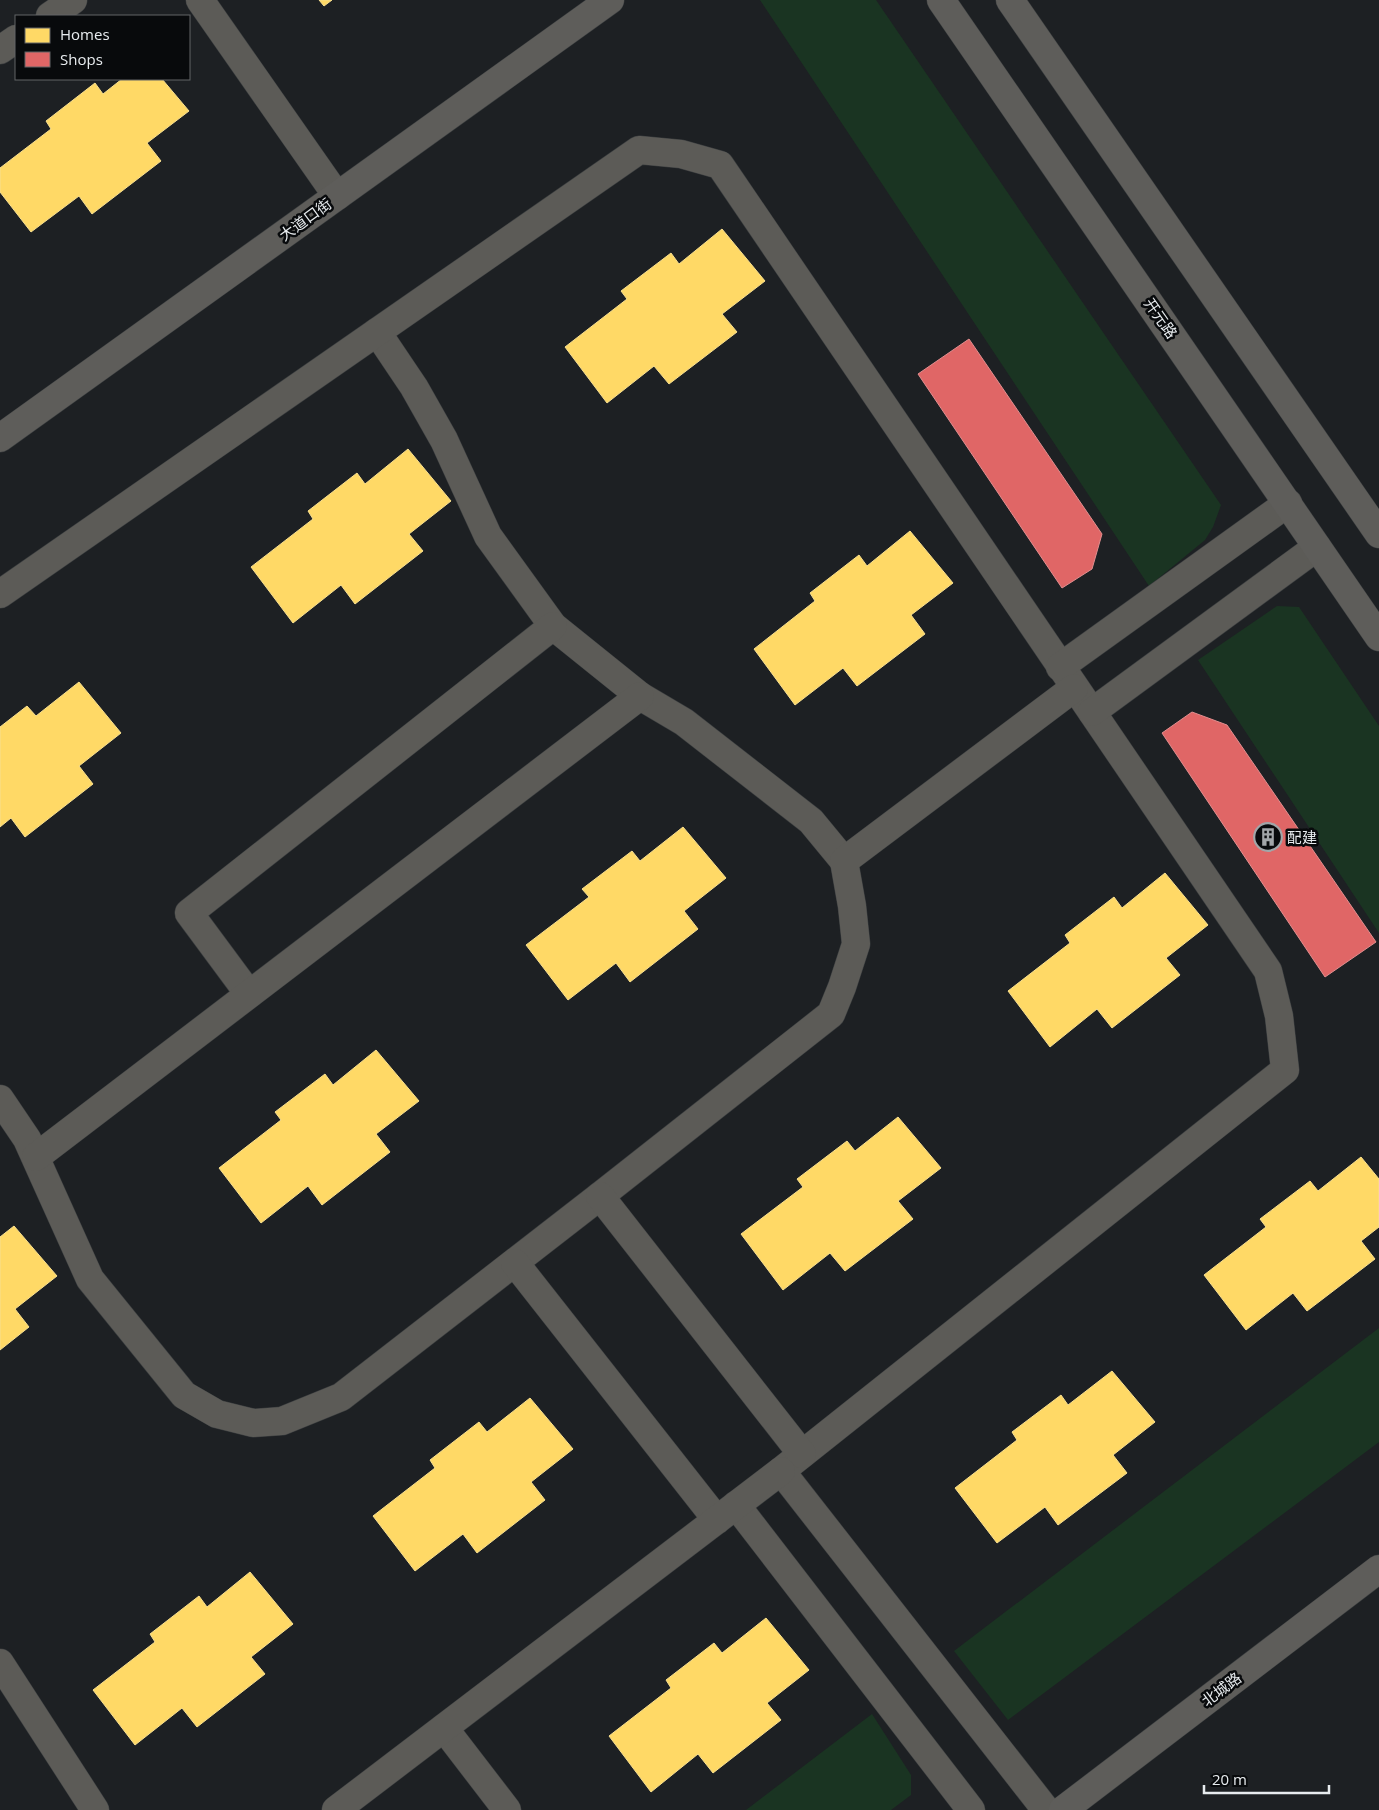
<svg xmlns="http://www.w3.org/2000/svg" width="1379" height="1810" font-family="'Open Sans','Noto Sans SC',sans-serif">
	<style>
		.green { fill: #1a3422 }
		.homes { fill: #ffd966; stroke: #f8df8f }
		.shops { fill: #e06666; stroke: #e28e8f }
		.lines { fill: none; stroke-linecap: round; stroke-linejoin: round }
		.street-casing { stroke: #3a3d3f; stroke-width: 29 }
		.secondary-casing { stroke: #3a3d3f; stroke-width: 29 }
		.street { stroke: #5c5b57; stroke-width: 28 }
		.secondary { stroke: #5e5d5a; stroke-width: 28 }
		.labels { text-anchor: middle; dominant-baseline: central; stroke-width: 5; stroke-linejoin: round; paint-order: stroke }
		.street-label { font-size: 15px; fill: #e8ecef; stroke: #080a0c }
		.poi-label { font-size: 15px; fill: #e8ecef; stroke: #080a0c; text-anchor: start }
	</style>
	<rect width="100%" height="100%" fill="#1d2023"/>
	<g class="green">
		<polygon points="760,0 876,0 1221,505 1213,527 1205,540 1149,586"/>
		<polygon points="1277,606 1299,607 1379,726 1379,933 1198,660"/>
		<polygon points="1379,1328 1379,1442 1008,1720 954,1651"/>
		<polygon points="872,1714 911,1775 911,1795 891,1810 746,1810"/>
	</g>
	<g class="homes">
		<polygon points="319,0 332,0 324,6"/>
		<polygon points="122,79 162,79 189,111 147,143 161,161 92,214 79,196 31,232 0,192 0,168 51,129 46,121 95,83 103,94"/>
		<polygon points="722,229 765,281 722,314 737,332 669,384 654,366 607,403 565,347 627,299 621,291 671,253 679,264"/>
		<polygon points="408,449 451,501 409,534 423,551 355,604 341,585 293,623 251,567 313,519 308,511 357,473 365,484"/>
		<polygon points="910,531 953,583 911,615 925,634 857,686 843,668 795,705 754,649 815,601 810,593 859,555 867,566"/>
		<polygon points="79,682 121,733 79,766 93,784 25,837 11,818 0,827 0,727 27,706 36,716"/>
		<polygon points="683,827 726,878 684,911 698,929 630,982 616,963 568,1000 526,945 589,897 582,889 632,851 640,861"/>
		<polygon points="1165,873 1208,925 1166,958 1180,975 1112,1028 1097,1009 1050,1047 1008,991 1070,943 1065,935 1114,897 1122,908"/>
		<polygon points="376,1050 419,1101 376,1134 390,1152 322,1205 308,1186 261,1223 219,1168 281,1120 275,1112 325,1074 333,1085"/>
		<polygon points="898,1117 941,1168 898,1201 913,1219 845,1271 830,1253 783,1290 741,1234 803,1187 797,1179 847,1141 855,1151"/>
		<polygon points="1361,1157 1379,1179 1379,1227 1361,1241 1375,1259 1307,1311 1293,1293 1246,1330 1204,1275 1266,1227 1260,1219 1310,1181 1318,1191"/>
		<polygon points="14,1226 57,1276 15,1309 29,1327 0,1350 0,1237"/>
		<polygon points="1112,1371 1155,1422 1113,1455 1127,1473 1058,1525 1045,1507 997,1543 955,1488 1017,1440 1012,1432 1061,1395 1068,1405"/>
		<polygon points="530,1398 573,1449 531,1482 545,1500 477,1553 463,1534 415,1571 373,1516 435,1468 430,1460 479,1422 487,1432"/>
		<polygon points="250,1572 293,1624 251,1657 265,1674 197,1727 182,1708 135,1745 93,1690 155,1642 150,1634 199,1596 207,1607"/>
		<polygon points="766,1618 809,1670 767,1703 781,1720 713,1773 698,1754 651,1792 609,1736 671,1688 666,1680 714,1643 722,1653"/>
	</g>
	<g class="shops">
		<polygon points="969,339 1102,534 1092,569 1062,588 918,374"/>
		<polygon points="1192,712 1227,725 1376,942 1325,977 1162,733"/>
	</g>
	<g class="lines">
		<defs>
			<g id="street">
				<polyline points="200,0 337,196"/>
				<polyline points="50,16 73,0"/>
				<polyline points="0,50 16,39"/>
				<polyline points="377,332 414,387 444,440 488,536 553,626 640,696 684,722 811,821 844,861"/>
				<polyline points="0,594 639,150 681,154 720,165 1268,971 1279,1016 1285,1070 781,1471 1046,1810"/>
				<polyline points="1060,667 1288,503"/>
				<polyline points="1092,712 1317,547"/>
				<polyline points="249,994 189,913 553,626"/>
				<polyline points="0,1099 27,1139 90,1279 184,1395 217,1414 253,1423 282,1421 341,1397 600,1196 831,1014 842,987 856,944 852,906 844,861 1074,688"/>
				<polyline points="36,1157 640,696"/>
				<polyline points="600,1196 802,1454"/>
				<polyline points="515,1263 717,1520"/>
				<polyline points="736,1505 971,1810"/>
				<polyline points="0,1663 95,1810"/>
				<polyline points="444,1728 507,1810"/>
				<polyline points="336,1810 781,1471"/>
			</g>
			<g id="secondary">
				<polyline points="941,0 1379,637"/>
				<polyline points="1010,0 1379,534"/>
				<polyline points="0,438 610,0"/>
				<polyline points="1063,1810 1379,1569"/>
			</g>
		</defs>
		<use href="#street" class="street-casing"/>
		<use href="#secondary" class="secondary-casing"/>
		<use href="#street" class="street"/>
		<use href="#secondary" class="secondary"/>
	</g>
	<defs>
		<symbol id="building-ring" viewBox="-11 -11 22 22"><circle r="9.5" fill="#080a0c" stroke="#a1a5a8" stroke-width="1.5"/><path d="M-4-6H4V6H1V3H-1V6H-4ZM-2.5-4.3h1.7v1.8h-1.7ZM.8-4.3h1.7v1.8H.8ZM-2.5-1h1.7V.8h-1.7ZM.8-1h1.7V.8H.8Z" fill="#a1a5a8"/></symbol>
	</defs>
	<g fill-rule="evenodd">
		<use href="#building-ring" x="1252" y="821" width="32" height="32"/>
	</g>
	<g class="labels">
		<g class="street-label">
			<text transform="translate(305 219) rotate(-36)">大道口街</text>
			<text transform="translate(1161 318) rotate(55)">开元路</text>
			<text transform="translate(1221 1689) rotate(-37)">北城路</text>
		</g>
		<g class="poi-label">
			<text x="1287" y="837">配建</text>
		</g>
	</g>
	<rect x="15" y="15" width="175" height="65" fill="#080a0c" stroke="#626467"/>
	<rect x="25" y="28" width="25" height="15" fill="#ffd966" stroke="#626467"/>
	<text x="60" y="40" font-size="15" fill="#e8ecef">Homes</text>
	<rect x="25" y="52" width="25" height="15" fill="#e06666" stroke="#626467"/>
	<text x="60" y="65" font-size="15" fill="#e8ecef">Shops</text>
	<path d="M1204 1785v8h125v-8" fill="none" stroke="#e8ecef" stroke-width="2.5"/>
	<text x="1212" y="1785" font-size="15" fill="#e8ecef" stroke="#080a0c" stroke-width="4" paint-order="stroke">20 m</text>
</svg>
